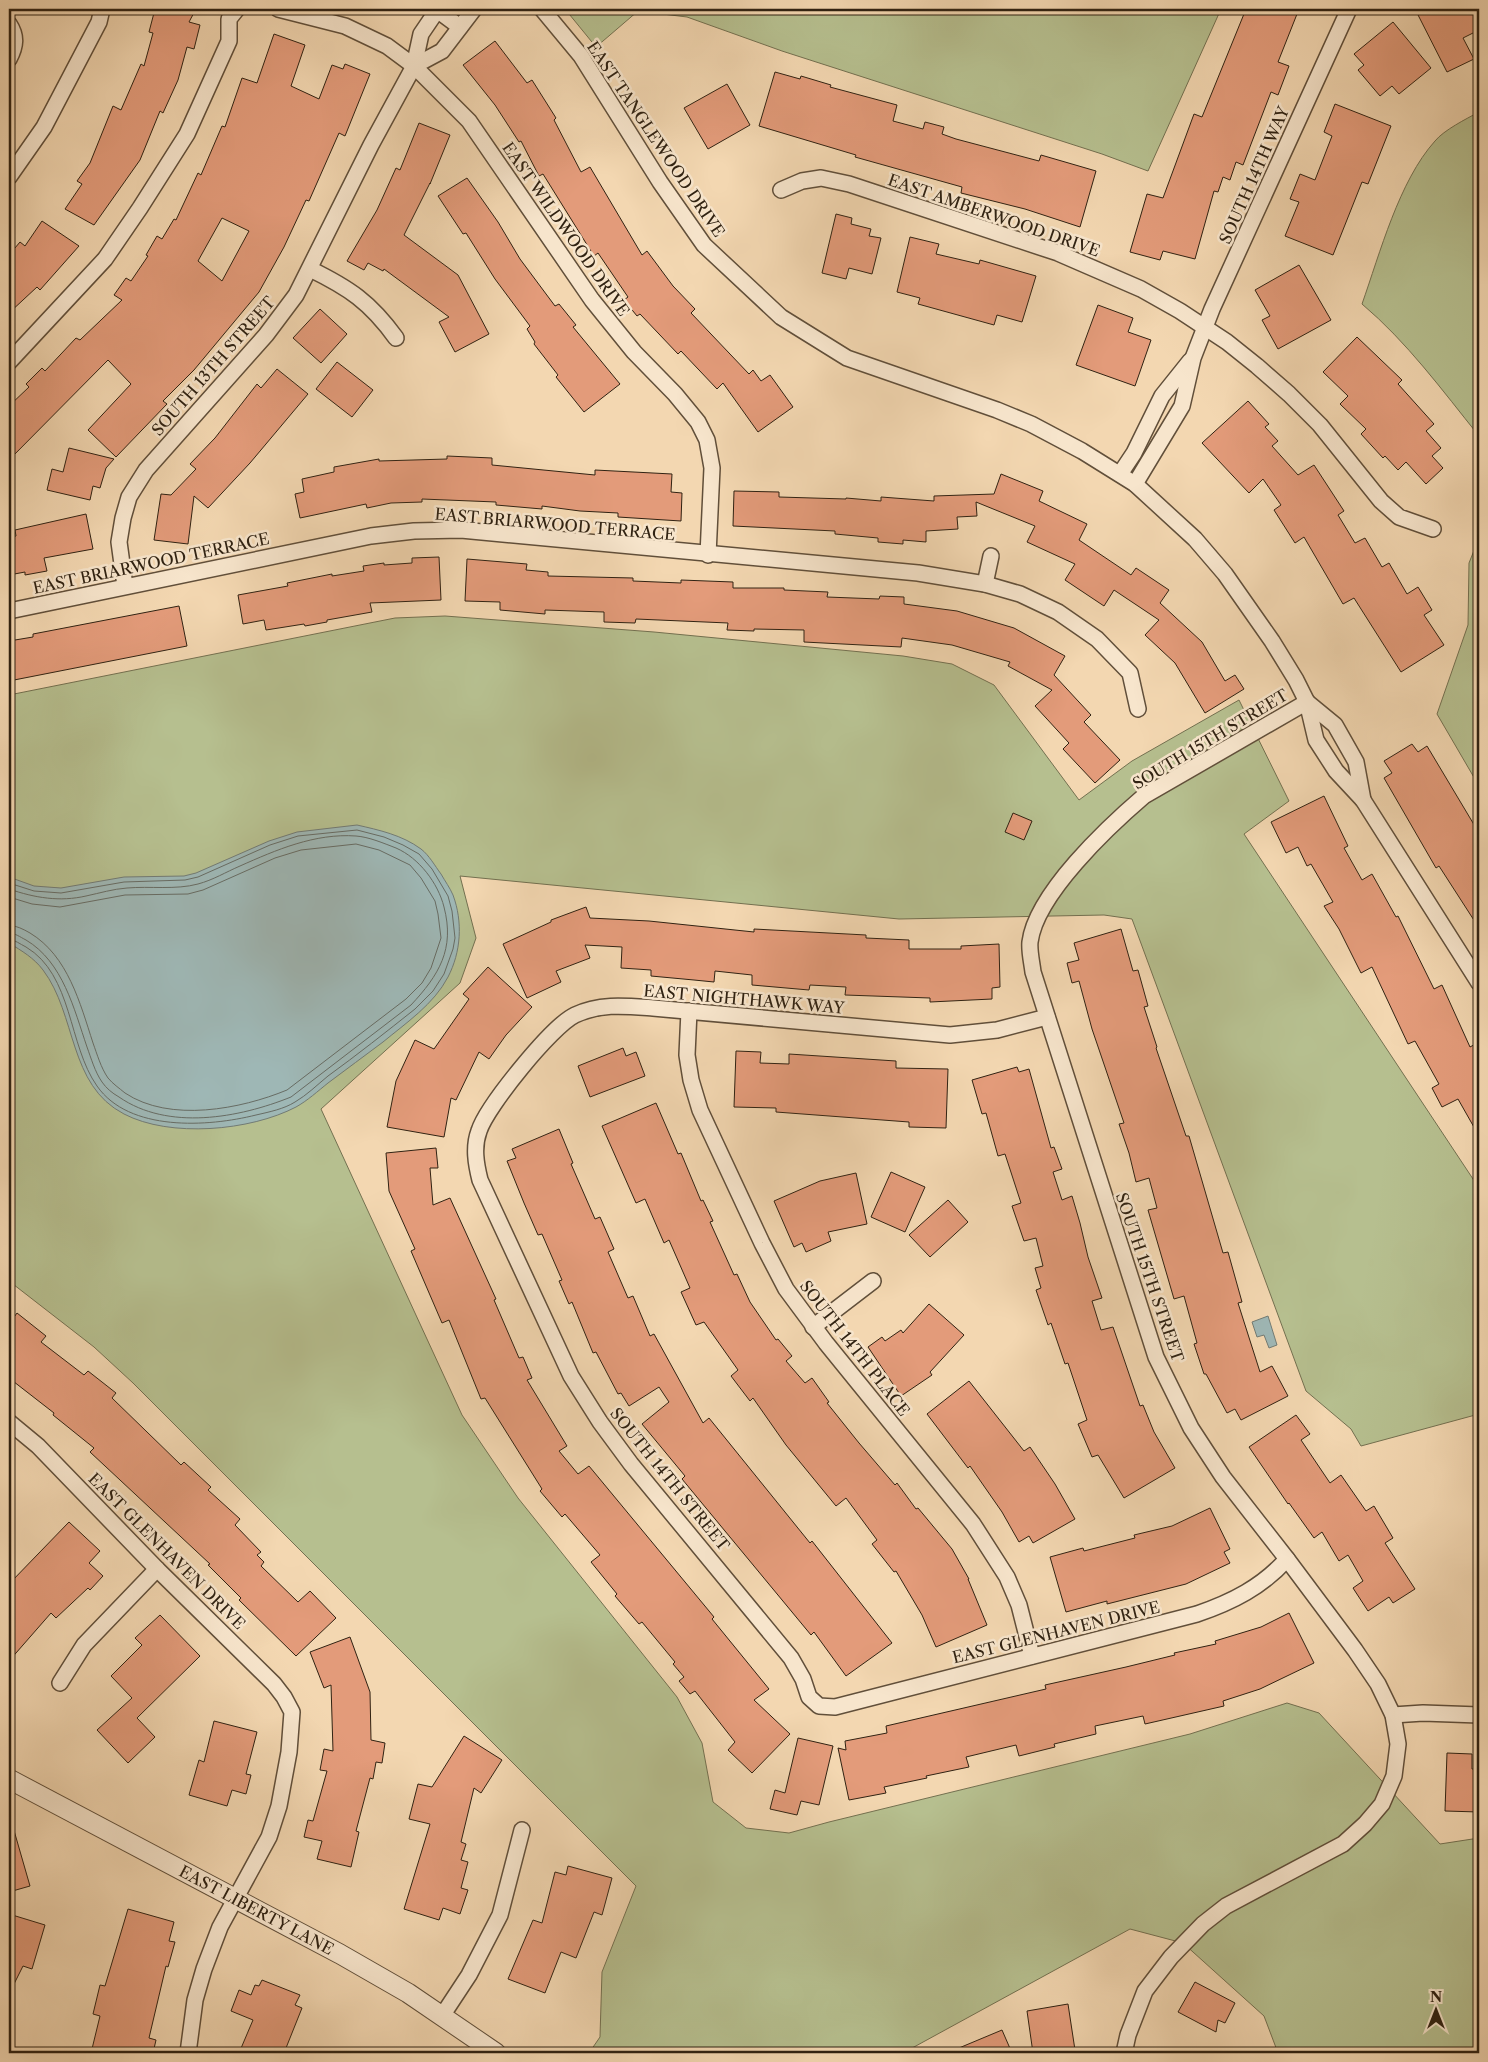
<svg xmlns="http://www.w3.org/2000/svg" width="1488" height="2062" font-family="'Libre Caslon Text',serif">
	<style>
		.green { fill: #b6bf8f; stroke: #737050 }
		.water { fill: #9eb7b5; stroke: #727b74 }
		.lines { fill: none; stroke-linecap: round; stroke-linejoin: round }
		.shore { stroke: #676c64; stroke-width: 1 }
		.building { fill: #e39b7a; stroke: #302212; fill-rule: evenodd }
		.minor-casing { stroke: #614f3a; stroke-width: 18 }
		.tertiary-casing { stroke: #614f3a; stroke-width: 21 }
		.minor { stroke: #f7e5cc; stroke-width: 15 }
		.tertiary { stroke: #f7e5cc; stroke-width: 19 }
		.labels { text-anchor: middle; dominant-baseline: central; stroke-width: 5; stroke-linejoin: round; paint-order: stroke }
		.street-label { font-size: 16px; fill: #302212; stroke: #f7e5cc }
	</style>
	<rect width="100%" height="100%" fill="#f3d7b1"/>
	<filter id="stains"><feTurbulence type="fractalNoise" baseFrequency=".004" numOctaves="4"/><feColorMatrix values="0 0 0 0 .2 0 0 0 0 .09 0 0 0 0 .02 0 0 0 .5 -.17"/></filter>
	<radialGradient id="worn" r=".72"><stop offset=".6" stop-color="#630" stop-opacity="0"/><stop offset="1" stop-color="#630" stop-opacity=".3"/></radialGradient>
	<g class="green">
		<polygon points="565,9 1221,9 1148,171 1102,154 782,51 687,17 638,11 596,47"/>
		<path d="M1479,112v324c-37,-46 -72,-94 -117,-132 18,-51 37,-123 73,-163 9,-11 31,-22 44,-29z"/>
		<polygon points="1479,538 1479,786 1437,714 1468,625 1469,563"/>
		<polygon points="445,616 654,632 903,656 952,664 994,685 1079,800 1132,761 1239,700 1289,801 1244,834 1479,1188 1479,1414 1361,1446 1351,1429 1306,1391 1132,919 1104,915 899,919 460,876 476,938 460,983 321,1109 462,1415 518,1498 677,1697 702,1743 713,1802 746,1828 789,1833 829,1822 1190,1734 1287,1703 1319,1713 1440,1844 1479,1838 1479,2053 1278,2053 1264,2016 1183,1943 1130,1929 903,2053 589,2053 600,2037 602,1972 636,1886 133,1383 94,1347 9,1281 9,695 395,618"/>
	</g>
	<g class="water">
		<path d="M357,825c22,5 45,10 64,24 8,6 14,17 20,25 4,7 9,14 12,21 10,27 8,57 -5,82 -14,27 -42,46 -65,65 -18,14 -37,27 -55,41 -10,8 -21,18 -32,24 -46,24 -126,31 -172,7 -56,-29 -47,-99 -81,-144 -9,-12 -21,-19 -34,-27v-66l25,9 27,2 63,-11 60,-1 12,-3 73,-32 28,-9z"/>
		<polygon points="1268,1316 1277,1345 1269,1348 1264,1335 1257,1337 1252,1322"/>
	</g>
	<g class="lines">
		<g class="shore">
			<path d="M9,883l25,8 27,2 63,-11 61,-2 13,-3 72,-32 28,-9 59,-6 27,7 19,8 16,9 13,15 16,27 4,15 3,27 -2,11 -9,25 -11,17 -18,18c-29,23 -58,46 -87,67 -11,9 -21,19 -33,26 -11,7 -26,10 -39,13 -48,12 -127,17 -159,-29 -29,-41 -24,-111 -71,-139 -6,-3 -11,-7 -17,-8"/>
			<path d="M9,889c26,9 51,13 77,7 14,-3 27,-7 41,-8 23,-2 49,2 71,-4 15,-4 28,-12 42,-18 36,-16 75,-33 116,-30 13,1 27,7 40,12 23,10 42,35 48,59 11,42 -5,68 -33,98l-120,92c-52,21 -123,34 -172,0 -7,-4 -13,-9 -17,-15 -7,-10 -11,-24 -15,-35 -13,-38 -24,-85 -61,-107 -6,-3 -11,-7 -17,-7"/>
			<path d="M9,897l23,7 28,3 65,-12 63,-1 15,-4 72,-32 26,-8 55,-6 23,6 31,15 11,13 14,23 3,13 3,24 -10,30 -9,15 -16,16 -119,91c-46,19 -117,33 -162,3 -6,-5 -12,-9 -17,-15 -7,-10 -11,-24 -15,-35 -13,-40 -25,-87 -63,-110 -7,-4 -13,-7 -21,-8"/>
		</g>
	</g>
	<g class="building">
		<polygon points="155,9 196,9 189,22 200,25 194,49 187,47 178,80 163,113 160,111 140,160 94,225 65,209 82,184 77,181 90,163 113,106 121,110 141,64 144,66 153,33 149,32"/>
		<polygon points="1246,9 1299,9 1278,62 1289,66 1278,95 1271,92 1243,165 1236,162 1230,180 1223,177 1218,192 1214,191 1195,259 1163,251 1160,260 1130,252 1147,194 1163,198 1194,114 1202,117"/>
		<polygon points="1415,9 1479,9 1479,30 1463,38 1474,59 1447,72"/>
		<polygon points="1393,22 1431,68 1399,94 1392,86 1380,96 1358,70 1364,65 1354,54"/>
		<path d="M274,34l31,11 -14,41 28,13 13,-34 11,4 2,-5 25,10 -25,62 -6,-3 -30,68 -3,-1 -22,47 -25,45 -65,78 -31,31 4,3 -51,53 -28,-27 43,-46 -23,-24 -99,100v-54l20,-19 -3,-3 16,-16 3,3 31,-33 4,2 42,-40 -8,-5 12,-17 5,3 17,-25 -2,-1 11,-19 5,3 12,-20 2,1 22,-47 3,2 21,-49 3,1 17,-49 15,5zM222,218l27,13 -27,50 -24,-20z"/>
		<polygon points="495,41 527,83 532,80 556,118 554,120 581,172 590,167 642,255 647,251 673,286 695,309 691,313 749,374 753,370 761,381 770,375 793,407 758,432 723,383 717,389 681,351 678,354 640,314 637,316 624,300 628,297 598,253 594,256 543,174 539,176 521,141 519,142 495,105 463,65"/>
		<polygon points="775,72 800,79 801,76 831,85 830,87 897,105 893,121 923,129 925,122 944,127 942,134 956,139 1039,161 1041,155 1096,171 1080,227 1025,209 961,193 962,187 855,157 856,155 759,126"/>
		<polygon points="727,84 750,125 708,149 684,108"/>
		<polygon points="1335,104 1391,126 1368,184 1362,182 1333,255 1285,236 1299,202 1290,199 1300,174 1315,180 1332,136 1324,132"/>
		<polygon points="419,123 450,135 430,184 430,183 404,235 458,275 489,334 455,352 439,322 449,317 384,269 383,271 368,263 364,270 347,261 377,210 396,168 400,170"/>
		<polygon points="467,178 498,222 520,259 555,306 559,304 576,325 573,327 620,384 584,412 556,377 558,375 534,344 535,342 527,329 530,326 495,279 466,233 463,234 438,196"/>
		<polygon points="836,214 852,218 851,224 871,229 869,236 881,238 872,274 849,268 846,279 822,273"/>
		<polygon points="42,221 79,246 40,290 37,287 9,313 9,255 20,242 25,246"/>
		<polygon points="910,237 939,244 936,254 979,264 980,260 1036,276 1022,322 997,315 994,325 918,304 920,298 897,292"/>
		<polygon points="1299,265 1331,320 1278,349 1262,320 1270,316 1255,290"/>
		<polygon points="1098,305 1133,318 1128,332 1151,340 1135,386 1076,365"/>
		<polygon points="320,309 347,334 321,363 293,338"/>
		<polygon points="1357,337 1402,380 1398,384 1434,424 1426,431 1441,448 1432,456 1443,468 1426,484 1406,462 1398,470 1385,456 1383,458 1361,434 1366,429 1340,404 1348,396 1323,372"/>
		<polygon points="337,362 373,390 352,417 316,389"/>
		<polygon points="277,369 308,394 250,463 208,508 194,496 188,544 154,540 161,494 171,495 196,469 190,464 215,438 257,384 261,388"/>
		<polygon points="1248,401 1269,424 1265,427 1278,441 1272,446 1298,475 1314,465 1344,511 1338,515 1355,543 1365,538 1382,567 1389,563 1407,594 1418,587 1432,610 1424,615 1444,645 1401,672 1354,598 1343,604 1304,537 1295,543 1274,510 1281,505 1263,479 1249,493 1202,443"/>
		<polygon points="69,448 114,459 106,468 100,488 93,486 90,500 47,490 52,469 63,472"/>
		<polygon points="447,456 492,458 492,465 595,475 595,470 672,474 671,492 682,493 681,521 618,517 618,513 580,511 542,506 542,509 496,505 496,502 422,499 422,502 391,503 367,508 366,504 300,518 295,494 304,492 302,479 334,472 334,467 379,459 379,461 447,459"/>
		<polygon points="1001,474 1043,491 1039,501 1087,524 1079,540 1131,575 1136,568 1169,590 1160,603 1202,642 1225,681 1235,675 1244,689 1205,713 1175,663 1145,635 1159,620 1114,590 1104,606 1065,580 1075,564 1027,542 1035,526 976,502 977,516 957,517 958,529 926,531 926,542 903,540 903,544 878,542 878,538 835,534 835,531 733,526 734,491 779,492 779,497 846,499 846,498 881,501 881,497 934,501 934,496 994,494"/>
		<polygon points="86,514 93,549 44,558 47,571 25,575 25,572 9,575 9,538 16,536 15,530"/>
		<polygon points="439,557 441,600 370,603 372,612 327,620 327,622 305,626 304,624 266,630 264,620 243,624 238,595 288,586 287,583 332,574 332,576 364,571 363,566 384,563 384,565 412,563 412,558"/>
		<polygon points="467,559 527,564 526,570 548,572 548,576 633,578 633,581 681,583 681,580 733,582 733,588 784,588 784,590 828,592 827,597 879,599 880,596 904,597 904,604 957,611 1014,628 1065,656 1054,675 1091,715 1084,722 1120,760 1095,783 1063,749 1069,743 1035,706 1052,690 1008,666 1010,662 952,645 902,638 901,647 804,642 804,630 754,629 754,631 727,630 728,623 636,619 635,623 604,622 604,612 545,610 545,614 500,610 500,602 465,601"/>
		<polygon points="179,606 187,646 9,681 9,641 33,637 33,634"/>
		<polygon points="1412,744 1418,752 1427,746 1479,833 1479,928 1439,866 1436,868 1384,778 1392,773 1384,761"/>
		<polygon points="1324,796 1348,846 1344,848 1362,880 1372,874 1396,917 1398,916 1434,989 1442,985 1470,1047 1479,1042 1479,1136 1458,1099 1442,1107 1432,1088 1439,1084 1415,1041 1408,1044 1372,967 1361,973 1339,929 1324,906 1333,902 1311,864 1307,866 1298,847 1286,853 1271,822"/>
		<polygon points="1013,813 1032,821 1024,840 1005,832"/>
		<polygon points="586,907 590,918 649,921 754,932 754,929 866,935 866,938 909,940 909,949 961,949 961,946 999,944 1000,987 992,988 992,999 930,1002 930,998 845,995 846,987 810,985 809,990 752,985 752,975 715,971 714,982 694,980 651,976 651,970 621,968 622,947 585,945 590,958 556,971 561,982 527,998 503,944 551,922 551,920"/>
		<polygon points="1121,929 1133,971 1138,970 1148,1006 1144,1007 1157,1047 1156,1048 1186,1136 1189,1136 1223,1253 1228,1252 1242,1302 1238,1303 1260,1372 1272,1366 1288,1396 1241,1420 1235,1409 1227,1413 1206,1374 1204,1374 1194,1344 1197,1343 1184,1296 1174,1299 1148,1210 1157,1208 1149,1178 1136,1182 1129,1153 1119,1124 1124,1123 1092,1029 1079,981 1072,983 1067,963 1079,960 1074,943"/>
		<polygon points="488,967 532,1007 506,1035 489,1059 479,1052 456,1100 451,1098 444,1137 387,1127 396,1081 415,1040 434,1049 469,999 463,994"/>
		<polygon points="623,1048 626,1056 636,1052 645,1076 590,1097 578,1066"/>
		<polygon points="736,1051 761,1052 760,1063 789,1064 789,1054 896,1061 896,1068 948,1069 946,1128 909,1127 909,1122 776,1112 776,1108 734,1107"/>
		<polygon points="1017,1067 1019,1072 1029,1069 1051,1148 1054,1147 1062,1169 1053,1172 1062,1200 1072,1196 1080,1223 1088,1257 1102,1298 1092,1301 1101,1330 1113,1327 1140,1406 1143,1405 1154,1432 1175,1468 1124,1498 1098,1455 1092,1457 1078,1424 1087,1420 1068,1363 1065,1364 1051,1323 1048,1325 1036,1290 1041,1288 1035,1268 1043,1266 1036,1238 1024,1241 1012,1206 1021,1203 1005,1154 998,1156 986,1113 982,1114 972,1080"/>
		<polygon points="656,1103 678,1154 681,1153 701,1201 703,1200 713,1221 710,1222 734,1275 737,1274 750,1302 776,1340 778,1339 792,1356 786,1361 805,1383 812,1378 829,1402 827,1403 859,1443 895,1485 897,1483 916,1509 918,1508 952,1549 969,1579 968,1579 987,1625 936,1647 922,1615 896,1571 894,1572 872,1544 877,1540 846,1498 836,1506 786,1445 753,1398 750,1401 731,1376 738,1370 704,1322 696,1325 681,1292 690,1288 669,1240 664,1243 645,1199 636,1203 602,1126"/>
		<polygon points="559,1129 573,1163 571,1164 595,1219 600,1217 614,1249 608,1252 628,1298 633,1296 650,1336 654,1334 703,1423 709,1418 810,1543 812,1541 892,1643 846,1676 814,1632 811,1635 682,1479 685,1476 642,1424 669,1402 659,1387 629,1406 621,1393 618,1394 596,1352 593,1353 572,1302 569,1304 559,1281 562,1280 542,1234 538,1235 524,1203 507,1161 516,1158 512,1149"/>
		<polygon points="436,1148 438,1168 430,1168 433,1205 450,1198 496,1299 494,1300 519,1358 523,1357 532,1378 527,1380 567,1446 559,1451 578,1474 589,1466 714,1617 712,1619 769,1689 754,1700 790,1734 752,1773 728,1750 735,1742 695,1691 690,1694 679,1681 684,1677 673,1664 675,1662 642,1622 639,1624 615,1596 617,1594 591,1562 600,1555 565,1514 562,1517 540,1491 542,1489 485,1398 481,1399 449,1320 442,1323 411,1251 415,1249 389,1191 386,1153"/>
		<polygon points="891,1172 925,1187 905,1232 871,1217"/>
		<polygon points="856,1173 867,1224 828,1232 831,1241 806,1252 802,1243 794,1247 774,1201 820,1181"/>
		<polygon points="948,1200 968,1222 930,1257 909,1235"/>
		<polygon points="929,1304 964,1335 930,1372 932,1375 901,1396 868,1347 882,1337 885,1341 901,1330 903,1333"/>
		<polygon points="17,1313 46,1336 41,1342 84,1375 88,1371 116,1393 112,1398 181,1465 184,1462 211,1487 208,1490 240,1519 235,1525 261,1552 257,1555 264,1562 261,1566 298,1602 310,1591 336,1618 296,1656 239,1600 241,1598 208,1565 210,1564 90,1452 94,1448 53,1415 54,1413 9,1378 9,1324"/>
		<polygon points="969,1381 1024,1451 1030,1447 1055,1484 1075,1519 1033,1543 1029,1536 1019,1542 1002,1512 970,1466 968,1468 927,1414"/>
		<polygon points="1296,1415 1310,1434 1301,1440 1330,1483 1341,1475 1366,1511 1374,1506 1393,1538 1385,1543 1415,1589 1393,1603 1389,1597 1368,1611 1353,1588 1363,1581 1348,1555 1339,1561 1322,1532 1314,1538 1289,1503 1288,1504 1249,1447"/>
		<polygon points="1210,1508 1230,1549 1224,1552 1230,1563 1186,1584 1107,1604 1107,1601 1066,1612 1050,1557 1083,1548 1084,1551 1135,1538 1134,1535 1172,1526"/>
		<polygon points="69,1522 100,1551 89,1563 103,1576 90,1590 88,1588 56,1618 51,1613 9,1661 9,1584"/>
		<polygon points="1289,1613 1314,1663 1260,1689 1223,1701 1224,1706 1145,1724 1143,1716 1095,1726 1096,1734 1054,1744 1055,1747 1019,1756 1016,1745 966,1757 969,1767 926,1776 927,1778 884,1787 886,1793 849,1800 838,1748 846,1750 845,1741 887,1733 886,1726 1046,1689 1045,1685 1126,1667 1175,1655 1174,1653 1216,1644 1215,1641 1261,1627"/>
		<polygon points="160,1615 200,1656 137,1718 155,1737 128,1763 97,1730 132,1698 111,1676 142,1645 135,1638"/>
		<polygon points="350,1637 370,1692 371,1740 385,1743 382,1763 376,1762 373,1779 370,1778 356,1831 359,1832 351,1867 317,1859 322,1841 304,1837 308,1820 313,1821 327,1771 320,1770 324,1749 333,1751 331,1685 324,1688 310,1652"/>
		<polygon points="214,1721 257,1732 246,1774 251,1775 246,1794 232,1790 227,1806 189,1795 199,1760 204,1762"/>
		<polygon points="464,1736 502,1760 481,1793 474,1788 461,1842 466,1844 461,1860 468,1862 461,1888 468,1890 460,1914 443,1908 439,1920 404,1909 430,1824 409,1819 418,1784 432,1787"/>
		<polygon points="798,1738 833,1746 819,1805 801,1801 797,1815 770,1809 775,1790 785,1793"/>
		<polygon points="1447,1753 1472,1754 1472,1769 1479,1769 1479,1812 1445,1811"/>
		<polygon points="9,1827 13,1827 30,1886 9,1892"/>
		<polygon points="568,1866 612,1878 602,1915 594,1912 576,1958 561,1952 545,1993 508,1979 533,1920 542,1923 555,1872 566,1875"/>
		<polygon points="128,1909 174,1922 169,1941 175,1942 168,1967 166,1966 149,2038 156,2040 153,2053 91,2053 100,2016 93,2014 100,1985 105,1986"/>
		<polygon points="9,1914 45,1925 32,1969 23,1966 9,1994"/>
		<polygon points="262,1980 300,1995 295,2005 302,2008 284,2053 239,2053 253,2020 231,2011 239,1990 251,1995 255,1985 259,1986"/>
		<polygon points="1195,1982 1235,2003 1225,2023 1218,2020 1216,2032 1178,2012"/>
		<polygon points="1068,2004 1075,2050 1054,2053 1033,2053 1027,2011"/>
		<polygon points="1002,2030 1012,2053 947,2053"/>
	</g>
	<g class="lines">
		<defs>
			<g id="minor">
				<polyline points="278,9 345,26 387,46 414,66 469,121 592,300 634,352 675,394 698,422 707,440 712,468 708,555"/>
				<polyline points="542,9 581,56 660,182 704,245 781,317 847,358 997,410 1031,424 1082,451 1135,484 1195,539 1225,574 1272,641 1296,680 1307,702 1316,740 1336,771 1363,800 1479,983"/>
				<polyline points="437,10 460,27"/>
				<path d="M9,24c8,12 7,22 0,35"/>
				<polyline points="414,66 442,51 474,9"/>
				<polyline points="9,177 44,127 99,22 102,9"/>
				<polyline points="781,190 802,181 821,178 849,184 1058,253 1141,289 1180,311 1227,342 1257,366 1289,394 1320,425 1381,501 1399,517 1433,529"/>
				<path d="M310,269c39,19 60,33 86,69"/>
				<polyline points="9,362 105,259 140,208 187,134 229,41 229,19 237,9"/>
				<polyline points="1120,474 1134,453 1162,396 1190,361"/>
				<polyline points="1135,484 1182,406 1193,358 1212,309 1349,9"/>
				<polyline points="985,584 991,556"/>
				<polyline points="125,586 119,542 123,518 129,497 146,470 266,335 296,295 371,145 414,66 421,34 438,9"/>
				<polyline points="9,611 371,536 414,531 461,530 918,573 985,584 1020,594 1058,612 1097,639 1130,673 1138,709"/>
				<polyline points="1307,702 1335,725 1356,762 1363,800"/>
				<polyline points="689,1011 687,1055 691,1080 700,1110 762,1243 786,1289 826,1343 973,1524 1007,1577 1019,1605 1032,1656"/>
				<path d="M1047,1017l-50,13 -47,5 -297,-27c-27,-2 -53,-5 -78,7 -23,11 -88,91 -96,116 -6,16 -3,33 1,49l91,196 29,46 31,42 160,194 12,21 6,18 10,9 16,1 362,-93c35,-12 65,-27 90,-55"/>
				<polyline points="813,1327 873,1281"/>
				<polyline points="9,1422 38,1446 157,1569 274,1684 284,1697 292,1712 289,1752 279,1806 269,1837 220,1927 204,1969 195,2000 188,2053"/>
				<polyline points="60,1683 84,1645 157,1569"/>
				<polyline points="1393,1715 1423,1713 1479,1715"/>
				<polyline points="442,2016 469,1975 500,1915 522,1830"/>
				<path d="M1124,2053l4,-18 17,-44 26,-34 32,-33 23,-18 117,-62 22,-20 17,-20 12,-28 4,-32 -5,-29 -15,-31 -23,-34 -68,-91 -64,-82 -32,-49 -35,-71 -123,-385c-1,-9 -4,-21 -3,-30 6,-48 79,-116 114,-146l163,-94"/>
			</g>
			<g id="tertiary">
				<path id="s1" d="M9,1779l331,175 68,39 88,60"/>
			</g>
		</defs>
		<use href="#minor" class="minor-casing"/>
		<use href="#tertiary" class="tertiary-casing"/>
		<use href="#minor" class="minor"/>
		<use href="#tertiary" class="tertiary"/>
	</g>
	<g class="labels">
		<g class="street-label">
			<text transform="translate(656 139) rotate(56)">EAST TANGLEWOOD DRIVE</text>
			<text transform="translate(1254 175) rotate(-66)">SOUTH 14TH WAY</text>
			<text transform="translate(994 215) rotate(19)">EAST AMBERWOOD DRIVE</text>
			<text transform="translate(566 229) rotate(55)">EAST WILDWOOD DRIVE</text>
			<text transform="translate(213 366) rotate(-49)">SOUTH 13TH STREET</text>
			<text transform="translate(555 524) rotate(5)">EAST BRIARWOOD TERRACE</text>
			<text transform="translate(151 563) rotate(-12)">EAST BRIARWOOD TERRACE</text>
			<text transform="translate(1210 739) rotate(-31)">SOUTH 15TH STREET</text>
			<text transform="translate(744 999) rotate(5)">EAST NIGHTHAWK WAY</text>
			<text transform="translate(1150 1277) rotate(71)">SOUTH 15TH STREET</text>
			<text transform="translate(855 1348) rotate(52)">SOUTH 14TH PLACE</text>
			<text transform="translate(670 1479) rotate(51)">SOUTH 14TH STREET</text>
			<text transform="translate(167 1551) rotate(45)">EAST GLENHAVEN DRIVE</text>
			<text transform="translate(1056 1632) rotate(-14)">EAST GLENHAVEN DRIVE</text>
			<text stroke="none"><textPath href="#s1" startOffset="280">EAST LIBERTY LANE</textPath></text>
		</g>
	</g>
	<rect width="1488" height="2062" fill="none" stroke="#f3d7b1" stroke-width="30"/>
	<rect x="10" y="10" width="1468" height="2042" fill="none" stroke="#302212" stroke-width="2.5"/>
	<rect x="15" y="15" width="1458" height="2032" fill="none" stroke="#302212"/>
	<g transform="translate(1436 2010)" stroke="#f7e5cc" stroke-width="4" paint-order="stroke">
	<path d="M0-4L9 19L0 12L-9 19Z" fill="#302212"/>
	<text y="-8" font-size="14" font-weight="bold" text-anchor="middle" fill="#302212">N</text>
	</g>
	<rect width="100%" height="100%" filter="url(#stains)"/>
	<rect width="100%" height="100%" fill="url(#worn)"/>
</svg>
